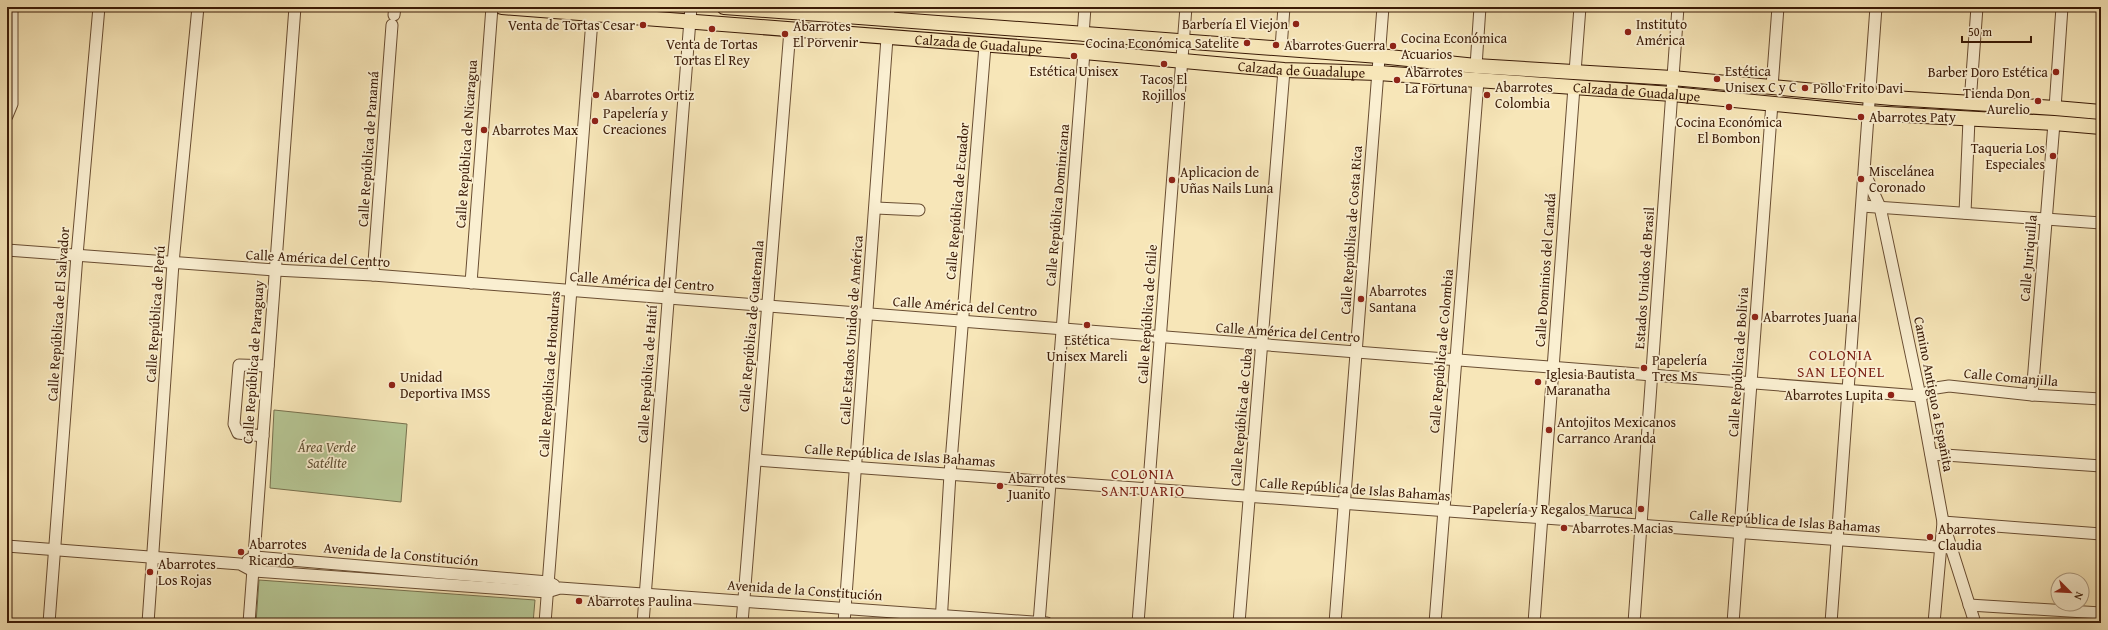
<svg xmlns="http://www.w3.org/2000/svg" width="2108" height="630" font-family="'Gentium Book Plus',serif">
	<style>
		.green { fill: #b6c694; stroke: #78704d }
		.lines { fill: none; stroke-linecap: round; stroke-linejoin: round }
		.minor-casing { stroke: #694d32; stroke-width: 13 }
		.major-casing { stroke: #3a1a06; stroke-width: 16 }
		.minor { stroke: #faefd1; stroke-width: 11 }
		.major { stroke: #f7e6b8; stroke-width: 14 }
		.poi-dot { fill: #8f2418; stroke: #faefd1; stroke-width: 1.5 }
		.labels { text-anchor: middle; dominant-baseline: central; stroke-width: 3.5; stroke-linejoin: round; paint-order: stroke }
		.poi-label { font-size: 14px; fill: #3a1a06; stroke: #faefd1; text-anchor: start }
		.street-label { font-size: 14px; fill: #3a1a06; stroke: #faefd1 }
		.park-label { font-size: 14px; font-style: italic; fill: #5f4e31; stroke: #faefd1 }
		.neighbourhood-label { font-size: 15px; letter-spacing: 1px; fill: #7a1f14; stroke: #faefd1 }
	</style>
	<rect width="100%" height="100%" fill="#f7e6b8"/>
	<filter id="stains"><feTurbulence type="fractalNoise" baseFrequency=".005" numOctaves="4"/><feColorMatrix values="0 0 0 0 .2 0 0 0 0 .09 0 0 0 0 .02 0 0 0 .5 -.17"/></filter>
	<radialGradient id="worn" r=".72"><stop offset=".6" stop-color="#630" stop-opacity="0"/><stop offset="1" stop-color="#630" stop-opacity=".3"/></radialGradient>
	<g class="green">
		<polygon points="274,410 407,424 401,502 270,488"/>
		<polygon points="259,580 535,600 533,623 256,623"/>
	</g>
	<g class="lines">
		<defs>
			<g id="minor">
				<polyline points="394,15 395,7"/>
				<polyline points="888,20 889,7"/>
				<polyline points="1083,35 1085,7"/>
				<polyline points="1281,48 1284,7"/>
				<polyline points="1476,66 1480,7"/>
				<polyline points="1575,72 1580,7"/>
				<polyline points="1772,87 1778,7"/>
				<polyline points="1970,103 1977,7"/>
				<polyline points="2055,108 2062,7"/>
				<polyline points="7,116 12,104 12,7"/>
				<polyline points="1865,174 1880,207 1920,396 1943,522 1975,623"/>
				<polyline points="1862,206 2101,223"/>
				<polyline points="876,208 919,210"/>
				<polyline points="1965,213 1969,119"/>
				<polyline points="7,250 275,270 373,275 1920,396 1936,388 1949,386 2032,395 2101,399"/>
				<polyline points="373,275 392,25"/>
				<polyline points="471,283 492,7"/>
				<polyline points="2032,395 2054,123"/>
				<polyline points="263,436 238,433 234,424 239,365 268,366"/>
				<polyline points="1931,454 2101,466"/>
				<polyline points="756,460 1951,548"/>
				<polyline points="7,546 240,564 253,571 547,592 560,588 1047,623"/>
				<polyline points="248,560 255,557 548,582 554,585"/>
				<polyline points="1969,605 2101,613"/>
				<polyline points="49,623 77,255 99,7"/>
				<polyline points="148,623 173,263 198,7"/>
				<polyline points="249,623 295,7"/>
				<polyline points="545,623 593,7"/>
				<polyline points="643,623 691,7"/>
				<polyline points="742,623 790,30"/>
				<polyline points="844,623 887,38"/>
				<polyline points="941,623 950,474 985,46"/>
				<polyline points="1039,623 1084,52"/>
				<polyline points="1138,623 1186,7"/>
				<polyline points="1239,623 1284,70"/>
				<polyline points="1335,623 1383,7"/>
				<polyline points="1435,623 1478,81"/>
				<polyline points="1534,623 1574,87"/>
				<polyline points="1634,623 1678,7"/>
				<polyline points="1733,623 1772,103"/>
				<polyline points="1831,623 1876,7"/>
				<polyline points="1934,623 1943,522 2101,534"/>
			</g>
			<g id="major">
				<path id="s1" d="M502,7l582,45 200,18 94,3 294,21 196,19 186,10 47,4"/>
				<polyline points="724,7 1379,56 1476,66 1672,78 1892,98 2055,108 2101,112"/>
			</g>
		</defs>
		<use href="#minor" class="minor-casing"/>
		<use href="#major" class="major-casing"/>
		<use href="#minor" class="minor"/>
		<use href="#major" class="major"/>
	</g>
	<g class="poi-dot">
		<circle cx="1296" cy="24" r="4"/>
		<circle cx="643" cy="25" r="4"/>
		<circle cx="712" cy="29" r="4"/>
		<circle cx="1628" cy="32" r="4"/>
		<circle cx="785" cy="34" r="4"/>
		<circle cx="1247" cy="43" r="4"/>
		<circle cx="1276" cy="45" r="4"/>
		<circle cx="1393" cy="46" r="4"/>
		<circle cx="1074" cy="56" r="4"/>
		<circle cx="1164" cy="64" r="4"/>
		<circle cx="2056" cy="72" r="4"/>
		<circle cx="1717" cy="79" r="4"/>
		<circle cx="1397" cy="80" r="4"/>
		<circle cx="1805" cy="88" r="4"/>
		<circle cx="596" cy="95" r="4"/>
		<circle cx="1487" cy="95" r="4"/>
		<circle cx="2038" cy="101" r="4"/>
		<circle cx="1729" cy="107" r="4"/>
		<circle cx="1861" cy="117" r="4"/>
		<circle cx="595" cy="121" r="4"/>
		<circle cx="484" cy="130" r="4"/>
		<circle cx="2053" cy="156" r="4"/>
		<circle cx="1861" cy="179" r="4"/>
		<circle cx="1172" cy="180" r="4"/>
		<circle cx="1361" cy="299" r="4"/>
		<circle cx="1755" cy="317" r="4"/>
		<circle cx="1087" cy="325" r="4"/>
		<circle cx="1644" cy="368" r="4"/>
		<circle cx="1538" cy="382" r="4"/>
		<circle cx="392" cy="385" r="4"/>
		<circle cx="1891" cy="395" r="4"/>
		<circle cx="1549" cy="430" r="4"/>
		<circle cx="1000" cy="486" r="4"/>
		<circle cx="1641" cy="509" r="4"/>
		<circle cx="1564" cy="528" r="4"/>
		<circle cx="1930" cy="537" r="4"/>
		<circle cx="241" cy="552" r="4"/>
		<circle cx="150" cy="572" r="4"/>
		<circle cx="579" cy="601" r="4"/>
	</g>
	<g class="labels">
		<g class="poi-label">
			<text x="1288" y="24" text-anchor="end">Barbería El Viejon</text>
			<text x="1636" y="24">Instituto<tspan x="1636" dy="16">América</tspan></text>
			<text x="635" y="25" text-anchor="end">Venta de Tortas Cesar</text>
			<text x="793" y="26">Abarrotes<tspan x="793" dy="16">El Porvenir</tspan></text>
			<text x="1401" y="38">Cocina Económica<tspan x="1401" dy="16">Acuarios</tspan></text>
			<text x="1239" y="43" text-anchor="end">Cocina Económica Satelite</text>
			<text x="712" y="44" text-anchor="middle">Venta de Tortas<tspan x="712" dy="16">Tortas El Rey</tspan></text>
			<text x="1284" y="45">Abarrotes Guerra</text>
			<text x="1074" y="71" text-anchor="middle">Estética Unisex</text>
			<text x="1725" y="71">Estética<tspan x="1725" dy="16">Unisex C y C</tspan></text>
			<text x="1405" y="72">Abarrotes<tspan x="1405" dy="16">La Fortuna</tspan></text>
			<text x="2048" y="72" text-anchor="end">Barber Doro Estética</text>
			<text x="1164" y="79" text-anchor="middle">Tacos El<tspan x="1164" dy="16">Rojillos</tspan></text>
			<text x="1495" y="87">Abarrotes<tspan x="1495" dy="16">Colombia</tspan></text>
			<text x="1813" y="88">Pollo Frito Davi</text>
			<text x="2030" y="93" text-anchor="end">Tienda Don<tspan x="2030" dy="16">Aurelio</tspan></text>
			<text x="604" y="95">Abarrotes Ortiz</text>
			<text x="603" y="113">Papelería y<tspan x="603" dy="16">Creaciones</tspan></text>
			<text x="1869" y="117">Abarrotes Paty</text>
			<text x="1729" y="122" text-anchor="middle">Cocina Económica<tspan x="1729" dy="16">El Bombon</tspan></text>
			<text x="492" y="130">Abarrotes Max</text>
			<text x="2045" y="148" text-anchor="end">Taqueria Los<tspan x="2045" dy="16">Especiales</tspan></text>
			<text x="1869" y="171">Miscelánea<tspan x="1869" dy="16">Coronado</tspan></text>
			<text x="1180" y="172">Aplicacion de<tspan x="1180" dy="16">Uñas Nails Luna</tspan></text>
			<text x="1369" y="291">Abarrotes<tspan x="1369" dy="16">Santana</tspan></text>
			<text x="1763" y="317">Abarrotes Juana</text>
			<text x="1087" y="340" text-anchor="middle">Estética<tspan x="1087" dy="16">Unisex Mareli</tspan></text>
			<text x="1652" y="360">Papelería<tspan x="1652" dy="16">Tres Ms</tspan></text>
			<text x="1546" y="374">Iglesia Bautista<tspan x="1546" dy="16">Maranatha</tspan></text>
			<text x="400" y="377">Unidad<tspan x="400" dy="16">Deportiva IMSS</tspan></text>
			<text x="1883" y="395" text-anchor="end">Abarrotes Lupita</text>
			<text x="1557" y="422">Antojitos Mexicanos<tspan x="1557" dy="16">Carranco Aranda</tspan></text>
			<text x="1008" y="478">Abarrotes<tspan x="1008" dy="16">Juanito</tspan></text>
			<text x="1633" y="509" text-anchor="end">Papelería y Regalos Maruca</text>
			<text x="1572" y="528">Abarrotes Macias</text>
			<text x="1938" y="529">Abarrotes<tspan x="1938" dy="16">Claudia</tspan></text>
			<text x="249" y="544">Abarrotes<tspan x="249" dy="16">Ricardo</tspan></text>
			<text x="158" y="564">Abarrotes<tspan x="158" dy="16">Los Rojas</tspan></text>
			<text x="587" y="601">Abarrotes Paulina</text>
		</g>
		<g class="street-label">
			<text stroke="none"><textPath href="#s1" startOffset="478">Calzada de Guadalupe</textPath></text>
			<text stroke="none"><textPath href="#s1" startOffset="802">Calzada de Guadalupe</textPath></text>
			<text stroke="none"><textPath href="#s1" startOffset="1138">Calzada de Guadalupe</textPath></text>
			<text transform="translate(466 144) rotate(-86)">Calle República de Nicaragua</text>
			<text transform="translate(368 149) rotate(-86)">Calle República de Panamá</text>
			<text transform="translate(957 201) rotate(-85)">Calle República de Ecuador</text>
			<text transform="translate(1057 205) rotate(-85)">Calle República Dominicana</text>
			<text transform="translate(1351 230) rotate(-86)">Calle República de Costa Rica</text>
			<text transform="translate(318 258) rotate(3)">Calle América del Centro</text>
			<text transform="translate(2028 258) rotate(-85)">Calle Juriquilla</text>
			<text transform="translate(1545 270) rotate(-86)">Calle Dominios del Canadá</text>
			<text transform="translate(1644 278) rotate(-86)">Estados Unidos de Brasil</text>
			<text transform="translate(642 281) rotate(4)">Calle América del Centro</text>
			<text transform="translate(965 306) rotate(4)">Calle América del Centro</text>
			<text transform="translate(58 314) rotate(-86)">Calle República de El Salvador</text>
			<text transform="translate(155 314) rotate(-86)">Calle República de Perú</text>
			<text transform="translate(1147 314) rotate(-86)">Calle República de Chile</text>
			<text transform="translate(751 326) rotate(-85)">Calle República de Guatemala</text>
			<text transform="translate(851 330) rotate(-86)">Calle Estados Unidos de América</text>
			<text transform="translate(1288 332) rotate(4)">Calle América del Centro</text>
			<text transform="translate(1441 351) rotate(-85)">Calle República de Colombia</text>
			<text transform="translate(253 362) rotate(-86)">Calle República de Paraguay</text>
			<text transform="translate(1738 362) rotate(-86)">Calle República de Bolivia</text>
			<text transform="translate(549 374) rotate(-86)">Calle República de Honduras</text>
			<text transform="translate(647 374) rotate(-86)">Calle República de Haití</text>
			<text transform="translate(2011 377) rotate(5)">Calle Comanjilla</text>
			<text transform="translate(1934 394) rotate(79)">Camino Antiguo a Españita</text>
			<text transform="translate(1241 417) rotate(-85)">Calle República de Cuba</text>
			<text transform="translate(900 455) rotate(4)">Calle República de Islas Bahamas</text>
			<text transform="translate(1355 489) rotate(4)">Calle República de Islas Bahamas</text>
			<text transform="translate(1785 521) rotate(4)">Calle República de Islas Bahamas</text>
			<text transform="translate(401 554) rotate(5)">Avenida de la Constitución</text>
			<text transform="translate(805 590) rotate(4)">Avenida de la Constitución</text>
		</g>
		<g class="park-label">
			<text x="327" y="447">Área Verde<tspan x="327" dy="16">Satélite</tspan></text>
		</g>
		<g class="neighbourhood-label">
			<text x="1841" y="354">COLONIA<tspan x="1841" dy="17">SAN LEONEL</tspan></text>
			<text x="1143" y="473">COLONIA<tspan x="1143" dy="17">SANTUARIO</tspan></text>
		</g>
	</g>
	<rect width="2108" height="630" fill="none" stroke="#f7e6b8" stroke-width="24"/>
	<rect x="8" y="8" width="2092" height="614" fill="none" stroke="#3a1a06" stroke-width="2"/>
	<rect x="12" y="12" width="2084" height="606" fill="none" stroke="#3a1a06"/>
	<g transform="translate(2070 592) rotate(114)"><circle r="19" fill="#faefd1" stroke="#ad9a80"/>
	<path d="M0-3L7 15L0 10L-7 15Z" fill="#8f2418"/>
	<text y="-6" font-size="11" font-weight="bold" text-anchor="middle" fill="#3a1a06">N</text>
	</g>
	<path d="M1962 36v6h69v-6" fill="none" stroke="#3a1a06" stroke-width="2"/>
	<text x="1968" y="36" font-size="12" fill="#3a1a06" stroke="#faefd1" stroke-width="3" paint-order="stroke">50 m</text>
	<rect width="100%" height="100%" filter="url(#stains)"/>
	<rect width="100%" height="100%" fill="url(#worn)"/>
</svg>
